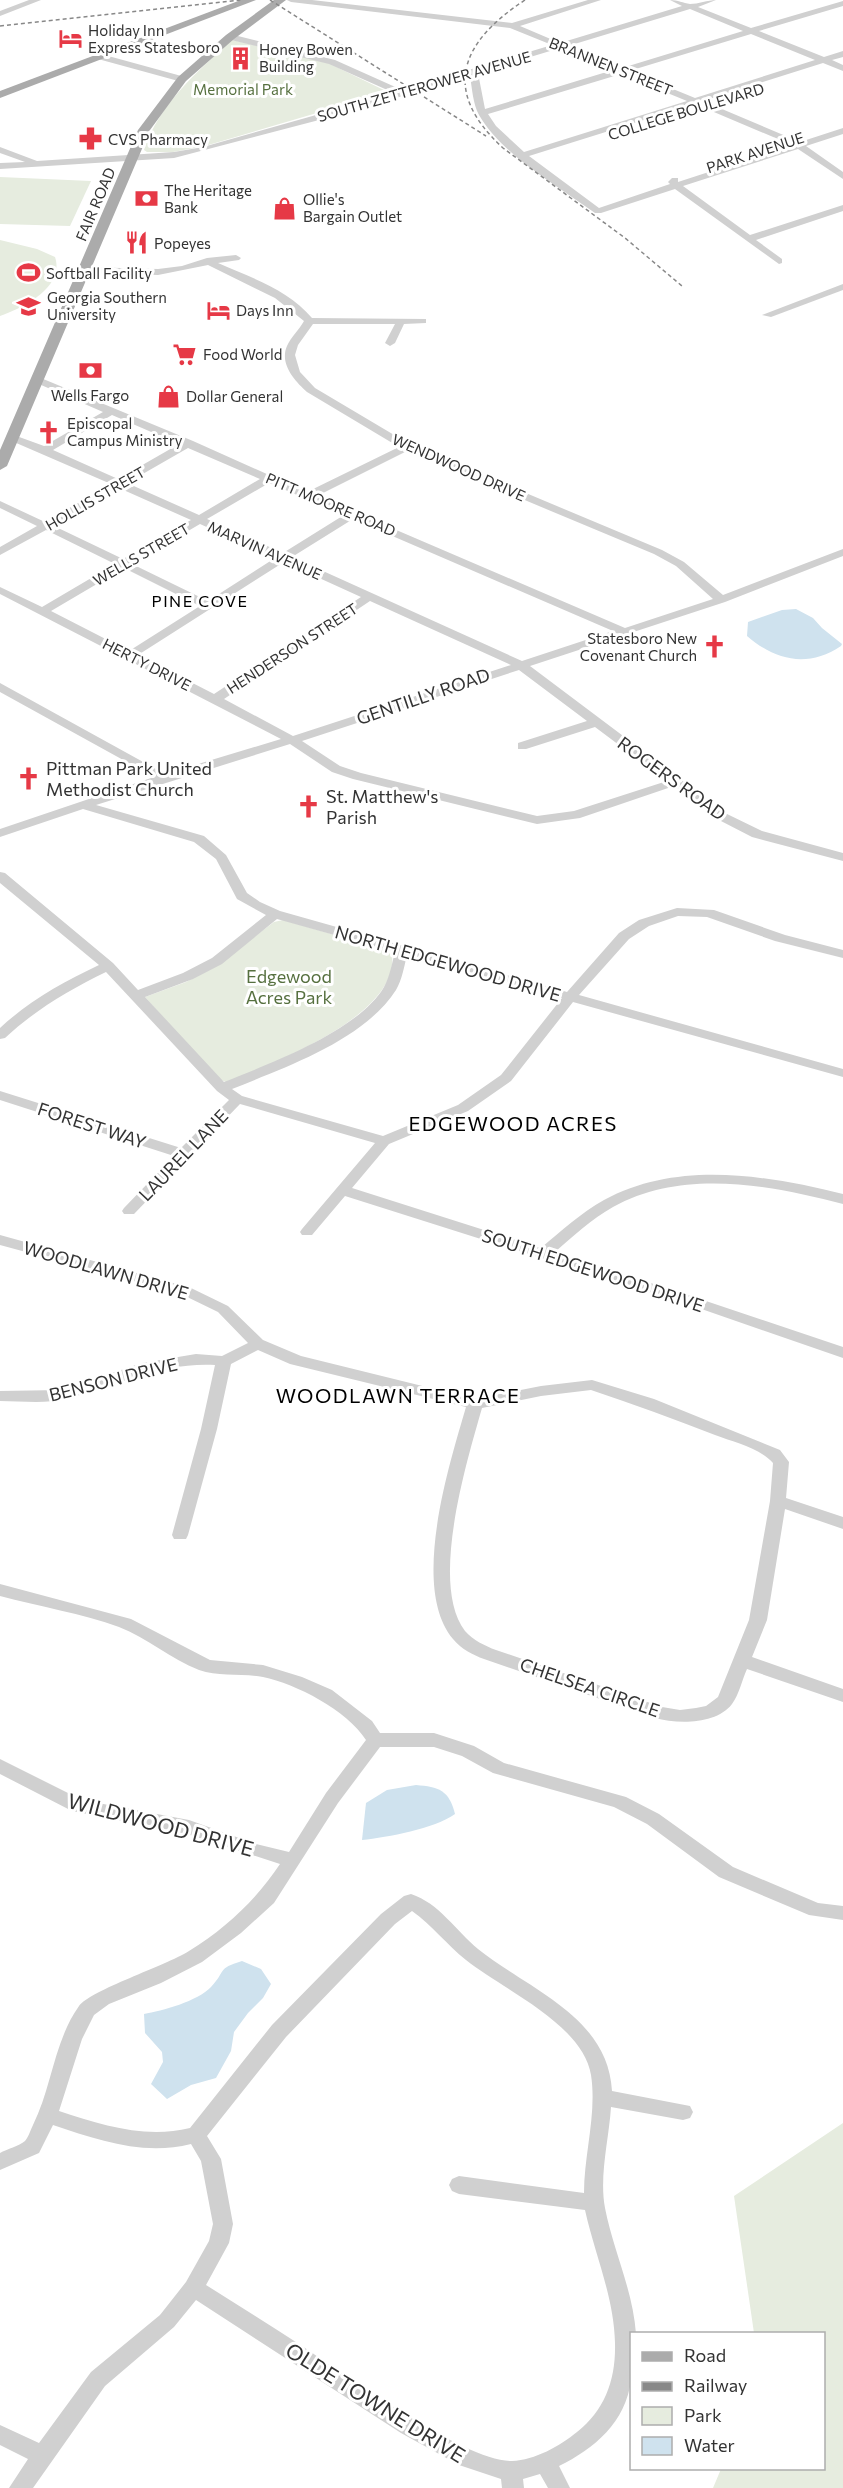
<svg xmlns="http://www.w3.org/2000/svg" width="843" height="2488" font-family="Commissioner,sans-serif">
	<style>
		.green { fill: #e6ecdf }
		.water { fill: #cfe2ee }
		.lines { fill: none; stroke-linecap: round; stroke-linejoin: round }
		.minor { fill: #d0d0d0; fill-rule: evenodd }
		.major { fill: #ababab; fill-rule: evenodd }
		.rail { stroke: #888; stroke-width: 1.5; stroke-dasharray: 4 3; stroke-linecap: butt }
		.labels { text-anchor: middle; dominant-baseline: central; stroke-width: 6; stroke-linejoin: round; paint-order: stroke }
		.far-poi-label { font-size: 15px; fill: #333; stroke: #fff; text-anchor: start }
		.far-street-label { font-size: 15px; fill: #333; stroke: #fff }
		.far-park-label { font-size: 15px; fill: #56703f; stroke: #fff }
		.far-neighbourhood-label { font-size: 16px; letter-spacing: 1.5px; fill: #000; stroke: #fff }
		.street-label { font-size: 18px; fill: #333; stroke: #fff }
		.poi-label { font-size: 18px; fill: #333; stroke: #fff; text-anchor: start }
		.park-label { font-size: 18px; fill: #56703f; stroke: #fff }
		.neighbourhood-label { font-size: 20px; letter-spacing: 1.5px; fill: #000; stroke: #fff }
		.near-street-label { font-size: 21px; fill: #333; stroke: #fff }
	</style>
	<rect width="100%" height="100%" fill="#fff"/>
	<g class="green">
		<path d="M232,40l94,22 62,30 -183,54 -32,6h-26l-3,-2c15,-46 54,-79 88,-110z"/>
		<polygon points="0,177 91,181 70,226 0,224"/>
		<path d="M0,240l37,9 18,8c10,30 -32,51 -55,59z"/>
		<path d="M283,920l100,29 9,6c7,60 -114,105 -157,125l-9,2 -8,-3 -73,-82 41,-15 27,-14 61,-46z"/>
		<polygon points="843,2123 843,2488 713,2488 721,2469 824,2468 824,2334 754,2333 734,2196"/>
	</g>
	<g class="water">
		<path d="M796,609l17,9 9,10 20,16 -1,2c-33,22 -65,15 -94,-10l1,-14 34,-12z"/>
		<path d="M416,1785c23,2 33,5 39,29 -21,15 -67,23 -93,26l4,-37 21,-13z"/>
		<path d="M242,1961l19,8 10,15 -8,14 -15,15 -14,19 -3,19 -15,27 -25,7 -24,14 -16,-15 12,-22 -1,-10 -17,-19 -1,-19c18,-3 54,-13 67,-27 16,-17 5,-18 31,-26z"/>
	</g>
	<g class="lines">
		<g class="minor">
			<polygon points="29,0 41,0 0,16 0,11"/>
			<path d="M287,0h25l200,23 76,-23h13l-81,26 40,17 122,-37 -12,-6c8,0 13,3 20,4 8,0 18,-4 26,-4l-18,7 53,21 92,-27v5l-84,25 65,26 19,-6v6l-11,3 11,5v6l-20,-8 -120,38 97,41 43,-14v6l-37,12 37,26v7l-45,-30 -115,37 67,49 93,-30v6l-87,29 26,19v4l-3,1 -104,-75 -74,24h-6c-37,-27 -93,-58 -116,-98 -6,-11 -7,-27 -9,-39l-128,38 -168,44 -174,11v-6l25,-1 -25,-9v-6l37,14 137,-9 29,-5 191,-54 -65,-29 -102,-25v-4l3,-1 105,26 67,30 150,-45 -42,-17 -219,-26zM690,9l53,22 -121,37 -54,-22zM751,34l64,26 -120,38 -66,-27zM560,48l53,22 -128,39 -7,-36zM621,74l66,27 -163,51 -28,-26 -8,-12zM695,104l97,41 -114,37v-4h-6l-4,4 2,2 -71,24 -70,-52z"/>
			<polygon points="101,54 185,77 186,79 182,82 98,59 97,57"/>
			<path d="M236,255l5,3 -2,2 -21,3c32,14 71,27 94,55l114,1v4l-22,1 -9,19 -5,3 -5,-3 10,-19h-82l-15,21 -3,10 5,17 15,16 96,57 251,105 22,12 39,33 120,-46v7l-118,46 -195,64 197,148 35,17 81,22v8l-91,-24 -33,-17 -45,-34 -94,32 -43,6 -184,-45 -21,-7 -42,-28 -194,61 108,31 22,19 21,38 13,9 20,9 287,81 52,-59 20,-13 38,-12 37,2 71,25 58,15v8l-68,-17 -68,-24 -29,-1 -29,10 -20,13 -50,56 264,74v8l-270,-75 -62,79 -43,30 -79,33 -37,44 189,60c20,-17 40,-35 63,-48 74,-40 161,-25 239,-6v10c-74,-19 -160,-36 -230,3 -21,12 -40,29 -58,45l145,47 143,48v11l-153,-53 -345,-109 -33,39h-10l-2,-3 2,-3 73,-86 -135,-39 -106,110h-10l-2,-3 2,-3 50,-52 -174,-56v-9l181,57 48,-48 -12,-9 -111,-119c-37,18 -71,38 -101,66l-5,1v-11c29,-27 63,-46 99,-63l-99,-82v-11l5,1 108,90 25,27 45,-17 29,-15 54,-43 -29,-16 -21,-40 -22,-17 -111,-33 -83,28v-8l154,-52 -154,-85v-9l165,91 116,-35 -281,-145v-7l42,20 73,-43 -69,-34 -46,25v-8l37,-21 -37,-18v-7l45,21 66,-38 -104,-45v-4l4,-1 33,12 59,-34 -71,-31v-4l4,-1 157,65 114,51 92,-45 -92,-55c-12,-11 -28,-28 -20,-46 4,-9 12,-16 17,-25l-29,-23 -67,-33 -50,10 -74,-2 -5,-3 5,-3 74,2 24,-3 25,-8zM112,415l67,29 -61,35 -65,-29zM188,448l72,31 -61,36 -72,-32zM407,451l247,103 22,12 37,33 -88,29 -308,-132zM269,483l75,32 -61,38 -76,-34zM119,488l72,32 -68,39 -69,-33zM353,519l260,112 -91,30 -230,-104zM200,524l75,34 -67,43 -76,-37zM284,562l77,35 -147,97 -76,-39zM124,568l76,38 -71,45 -78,-40zM370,601l141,64 -218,71 -69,-37zM519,670l68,51 -69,22v6h8l69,-22 72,54 -93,30 -37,5 -176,-43 -21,-7 -38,-25zM277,919l118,33c-3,11 -5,24 -11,35 -26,44 -113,76 -160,95l-79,-85 48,-18 29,-15zM407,955l155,43 -61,77 -43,30 -75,31 -141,-40 -10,-7c54,-22 132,-49 164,-99 6,-10 8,-23 11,-35z"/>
			<polygon points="843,284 843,290 771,317 762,315"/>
			<path d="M0,1235l191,53 37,18 35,34 38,16 174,43 66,-13 51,-6 62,19 126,51 9,12 -3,36 57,19v12l-58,-20 -18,111 -15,37 91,32v13l-96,-33c-5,11 -8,26 -15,35 -16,21 -55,20 -77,14l-171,-59c-11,-4 -23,-10 -31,-20 -43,-52 -4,-173 13,-232l-176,-43 -32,-14 -27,14 -14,65 -29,106 -2,4h-12l-2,-4 29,-106 14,-64c-53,-3 -99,21 -149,34 -20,5 -46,2 -66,2v-10l61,-1 81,-27 54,-9 26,2 26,-13 -30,-31 -37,-18 -181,-49zM591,1390c42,14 83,29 124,45 18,7 45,13 58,28l-3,38 -21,119 -31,77 -12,9 -10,2 -16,2 -18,-3 -166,-57c-11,-4 -23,-10 -31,-19 -36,-47 2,-170 17,-223l59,-12z"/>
			<path d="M0,1584l131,35 79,41 53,5 39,12 30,13 40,31 8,12h54l40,13 30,17 122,34 33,17 74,53 85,36 25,3v14l-34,-5 -90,-38 -72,-53 -33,-17 -121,-34 -31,-17 -28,-9h-54l-42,56 -64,100 -33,30 -39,29 -41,21 -52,21 -15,11 -12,24 -23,72c43,14 86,28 131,17l82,-103 109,-111 23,-18 7,-2c28,9 45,37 67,55 50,40 130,67 134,142l78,15 3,6 -3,6 -7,2 -72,-13c-2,32 -12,69 -6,101 8,42 28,82 31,126h-4c0,15 1,31 -1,46 -5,42 -37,69 -72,86l11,22h-22l-8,-14 -17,5 1,9h-22l-1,-9 -42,-14 -58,-32 -205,-133 -22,27 -69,59 -72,102h-24l19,-29 -28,-14v-20l39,18 52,-71 69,-57 26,-33 23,-41 4,-17 -12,-63 -10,-17c-48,12 -93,-4 -138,-19l-14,28 -39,17v-17c7,-4 19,-7 25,-12 3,-3 6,-12 8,-16 19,-38 21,-84 46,-119 12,-16 86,-40 110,-55 37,-23 67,-51 91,-87l-93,-30 -115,-23 -72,-37v-15l82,41 107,20 67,24 33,8 37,-59 40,-53c-19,-30 -70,-56 -103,-63 -21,-4 -44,0 -64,-7 -28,-11 -52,-32 -80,-43 -36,-13 -81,-21 -119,-31zM412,1911c20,14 35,34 54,49 36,29 117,64 125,115 6,39 -7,79 -7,118l-125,-17 -7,3 -3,6 3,6 7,3 126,16c10,45 29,87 30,133 1,36 -10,67 -38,89 -17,14 -42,28 -65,29 -46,1 -168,-87 -210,-115 -32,-21 -64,-41 -96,-61l23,-42 4,-19 -12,-65 -14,-23 79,-99 109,-113z"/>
		</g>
		<g class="major">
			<polygon points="241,0 256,0 0,98 0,91"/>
			<polygon points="274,0 286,0 234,39 186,81 150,130 7,466 0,470 0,450 138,130 178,77 226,35"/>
		</g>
		<g class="rail">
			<polyline points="270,0 486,136"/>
			<path d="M525,0c-64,42 -85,90 -22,148l122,90 57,48"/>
			<polyline points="0,26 241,0"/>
		</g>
	</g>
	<defs>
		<symbol id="hotel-bare" viewBox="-9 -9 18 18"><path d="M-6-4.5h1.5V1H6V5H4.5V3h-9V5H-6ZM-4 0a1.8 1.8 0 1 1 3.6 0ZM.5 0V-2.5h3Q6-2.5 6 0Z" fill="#e63946" stroke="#fff" stroke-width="2.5" paint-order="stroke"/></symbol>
		<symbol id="building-bare" viewBox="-9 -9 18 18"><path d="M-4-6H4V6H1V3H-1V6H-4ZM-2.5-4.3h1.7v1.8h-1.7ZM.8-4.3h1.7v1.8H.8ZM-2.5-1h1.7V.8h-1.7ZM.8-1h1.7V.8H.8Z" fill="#e63946" stroke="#fff" stroke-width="2.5" paint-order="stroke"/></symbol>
		<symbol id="pharmacy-bare" viewBox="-9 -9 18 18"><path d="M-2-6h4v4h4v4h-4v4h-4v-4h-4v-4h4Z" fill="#e63946" stroke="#fff" stroke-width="2.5" paint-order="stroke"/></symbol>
		<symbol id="bank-bare" viewBox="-9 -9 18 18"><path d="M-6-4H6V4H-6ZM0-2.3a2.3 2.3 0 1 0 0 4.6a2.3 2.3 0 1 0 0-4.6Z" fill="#e63946" stroke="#fff" stroke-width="2.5" paint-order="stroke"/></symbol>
		<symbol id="shop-bare" viewBox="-9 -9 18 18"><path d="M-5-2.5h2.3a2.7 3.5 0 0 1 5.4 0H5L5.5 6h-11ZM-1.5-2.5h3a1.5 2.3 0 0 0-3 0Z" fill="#e63946" stroke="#fff" stroke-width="2.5" paint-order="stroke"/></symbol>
		<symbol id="restaurant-bare" viewBox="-9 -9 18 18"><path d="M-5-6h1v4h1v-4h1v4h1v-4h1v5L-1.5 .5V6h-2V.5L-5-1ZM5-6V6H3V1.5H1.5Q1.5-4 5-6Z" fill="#e63946" stroke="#fff" stroke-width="2.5" paint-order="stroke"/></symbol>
		<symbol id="stadium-bare" viewBox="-9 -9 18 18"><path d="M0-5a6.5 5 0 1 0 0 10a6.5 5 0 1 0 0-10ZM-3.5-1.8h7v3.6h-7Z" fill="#e63946" stroke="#fff" stroke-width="2.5" paint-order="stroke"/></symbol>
		<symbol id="university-bare" viewBox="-9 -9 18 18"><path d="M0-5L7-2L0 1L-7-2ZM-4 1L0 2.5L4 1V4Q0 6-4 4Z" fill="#e63946" stroke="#fff" stroke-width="2.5" paint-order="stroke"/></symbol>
		<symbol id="supermarket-bare" viewBox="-9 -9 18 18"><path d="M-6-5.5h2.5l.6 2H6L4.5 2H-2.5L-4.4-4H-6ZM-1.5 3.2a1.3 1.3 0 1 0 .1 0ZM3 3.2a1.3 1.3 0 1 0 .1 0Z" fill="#e63946" stroke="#fff" stroke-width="2.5" paint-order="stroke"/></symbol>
		<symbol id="church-bare" viewBox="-9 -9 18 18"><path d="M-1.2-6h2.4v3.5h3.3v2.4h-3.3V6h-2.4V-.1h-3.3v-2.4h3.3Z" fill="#e63946" stroke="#fff" stroke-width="2.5" paint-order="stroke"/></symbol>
	</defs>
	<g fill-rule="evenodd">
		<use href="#hotel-bare" x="54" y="22" width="33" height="33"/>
		<use href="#building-bare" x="224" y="42" width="33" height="33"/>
		<use href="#pharmacy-bare" x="74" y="122" width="33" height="33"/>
		<use href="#bank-bare" x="130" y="182" width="33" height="33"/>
		<use href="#shop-bare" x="268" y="192" width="33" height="33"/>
		<use href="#restaurant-bare" x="120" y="226" width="33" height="33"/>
		<use href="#stadium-bare" x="12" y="256" width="33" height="33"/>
		<use href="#university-bare" x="12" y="290" width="33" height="33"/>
		<use href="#hotel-bare" x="202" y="294" width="33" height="33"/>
		<use href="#supermarket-bare" x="168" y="338" width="33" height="33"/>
		<use href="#bank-bare" x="74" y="354" width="33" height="33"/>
		<use href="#shop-bare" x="152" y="380" width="33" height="33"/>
		<use href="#church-bare" x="32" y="416" width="33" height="33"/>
		<use href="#church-bare" x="698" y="630" width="33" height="33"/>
		<use href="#church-bare" x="12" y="762" width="33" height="33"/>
		<use href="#church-bare" x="292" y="790" width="33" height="33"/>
	</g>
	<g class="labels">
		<g class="far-poi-label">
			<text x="88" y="30">Holiday Inn<tspan x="88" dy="17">Express Statesboro</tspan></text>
			<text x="259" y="49">Honey Bowen<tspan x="259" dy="17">Building</tspan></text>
			<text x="108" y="139">CVS Pharmacy</text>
			<text x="164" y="190">The Heritage<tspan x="164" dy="17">Bank</tspan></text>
			<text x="303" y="199">Ollie's<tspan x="303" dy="17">Bargain Outlet</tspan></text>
			<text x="154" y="243">Popeyes</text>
			<text x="46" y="273">Softball Facility</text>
			<text x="47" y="297">Georgia Southern<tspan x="47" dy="17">University</tspan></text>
			<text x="236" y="310">Days Inn</text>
			<text x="203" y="354">Food World</text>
			<text x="90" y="395" text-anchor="middle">Wells Fargo</text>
			<text x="186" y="396">Dollar General</text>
			<text x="67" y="423">Episcopal<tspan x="67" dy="17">Campus Ministry</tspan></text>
			<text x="697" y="638" text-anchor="end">Statesboro New<tspan x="697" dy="17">Covenant Church</tspan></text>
		</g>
		<g class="far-street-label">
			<text transform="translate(611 66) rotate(22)">BRANNEN STREET</text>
			<text transform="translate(424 86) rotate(-16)">SOUTH ZETTEROWER AVENUE</text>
			<text transform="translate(686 111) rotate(-17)">COLLEGE BOULEVARD</text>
			<text transform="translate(755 152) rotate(-18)">PARK AVENUE</text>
			<text transform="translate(95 204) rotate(-67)">FAIR ROAD</text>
			<text transform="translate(459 467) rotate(24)">WENDWOOD DRIVE</text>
			<text transform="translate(95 498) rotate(-30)">HOLLIS STREET</text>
			<text transform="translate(331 504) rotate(23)">PITT MOORE ROAD</text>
			<text transform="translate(265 550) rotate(24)">MARVIN AVENUE</text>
			<text transform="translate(141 554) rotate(-30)">WELLS STREET</text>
			<text transform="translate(292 648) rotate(-33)">HENDERSON STREET</text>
			<text transform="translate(147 664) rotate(27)">HERTY DRIVE</text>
		</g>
		<g class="far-park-label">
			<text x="243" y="89">Memorial Park</text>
		</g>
		<g class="far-neighbourhood-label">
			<text x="200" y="600">PINE COVE</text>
		</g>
		<g class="street-label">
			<text transform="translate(423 696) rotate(-19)">GENTILLY ROAD</text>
			<text transform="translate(672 778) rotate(36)">ROGERS ROAD</text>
			<text transform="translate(448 963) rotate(16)">NORTH EDGEWOOD DRIVE</text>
			<text transform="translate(92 1125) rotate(18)">FOREST WAY</text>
			<text transform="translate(183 1155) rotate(-46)">LAUREL LANE</text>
			<text transform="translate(106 1270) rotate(16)">WOODLAWN DRIVE</text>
			<text transform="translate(593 1270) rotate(18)">SOUTH EDGEWOOD DRIVE</text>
			<text transform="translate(113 1379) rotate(-14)">BENSON DRIVE</text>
			<text transform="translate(590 1687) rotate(19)">CHELSEA CIRCLE</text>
		</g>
		<g class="poi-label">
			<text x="46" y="768">Pittman Park United<tspan x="46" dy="21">Methodist Church</tspan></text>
			<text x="326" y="796">St. Matthew's<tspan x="326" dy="21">Parish</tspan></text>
		</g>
		<g class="park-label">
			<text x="289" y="976">Edgewood<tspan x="289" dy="21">Acres Park</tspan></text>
		</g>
		<g class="neighbourhood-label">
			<text x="513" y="1123">EDGEWOOD ACRES</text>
			<text x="398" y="1395">WOODLAWN TERRACE</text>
		</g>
		<g class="near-street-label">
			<text transform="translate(161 1824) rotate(15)">WILDWOOD DRIVE</text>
			<text transform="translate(376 2402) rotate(32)">OLDE TOWNE DRIVE</text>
		</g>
	</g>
	<rect x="630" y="2332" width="195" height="138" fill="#ffffff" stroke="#adadad" stroke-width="1.5"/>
	<rect x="642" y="2352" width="30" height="9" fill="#ababab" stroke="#adadad" stroke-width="1.5"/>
	<text x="684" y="2362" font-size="18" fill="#333333">Road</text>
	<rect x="642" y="2382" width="30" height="9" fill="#888888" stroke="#adadad" stroke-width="1.5"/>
	<text x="684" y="2392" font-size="18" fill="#333333">Railway</text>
	<rect x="642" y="2407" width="30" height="18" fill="#e6ecdf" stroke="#adadad" stroke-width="1.5"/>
	<text x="684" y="2422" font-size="18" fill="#333333">Park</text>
	<rect x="642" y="2437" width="30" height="18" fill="#cfe2ee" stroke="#adadad" stroke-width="1.5"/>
	<text x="684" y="2452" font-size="18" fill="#333333">Water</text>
</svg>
